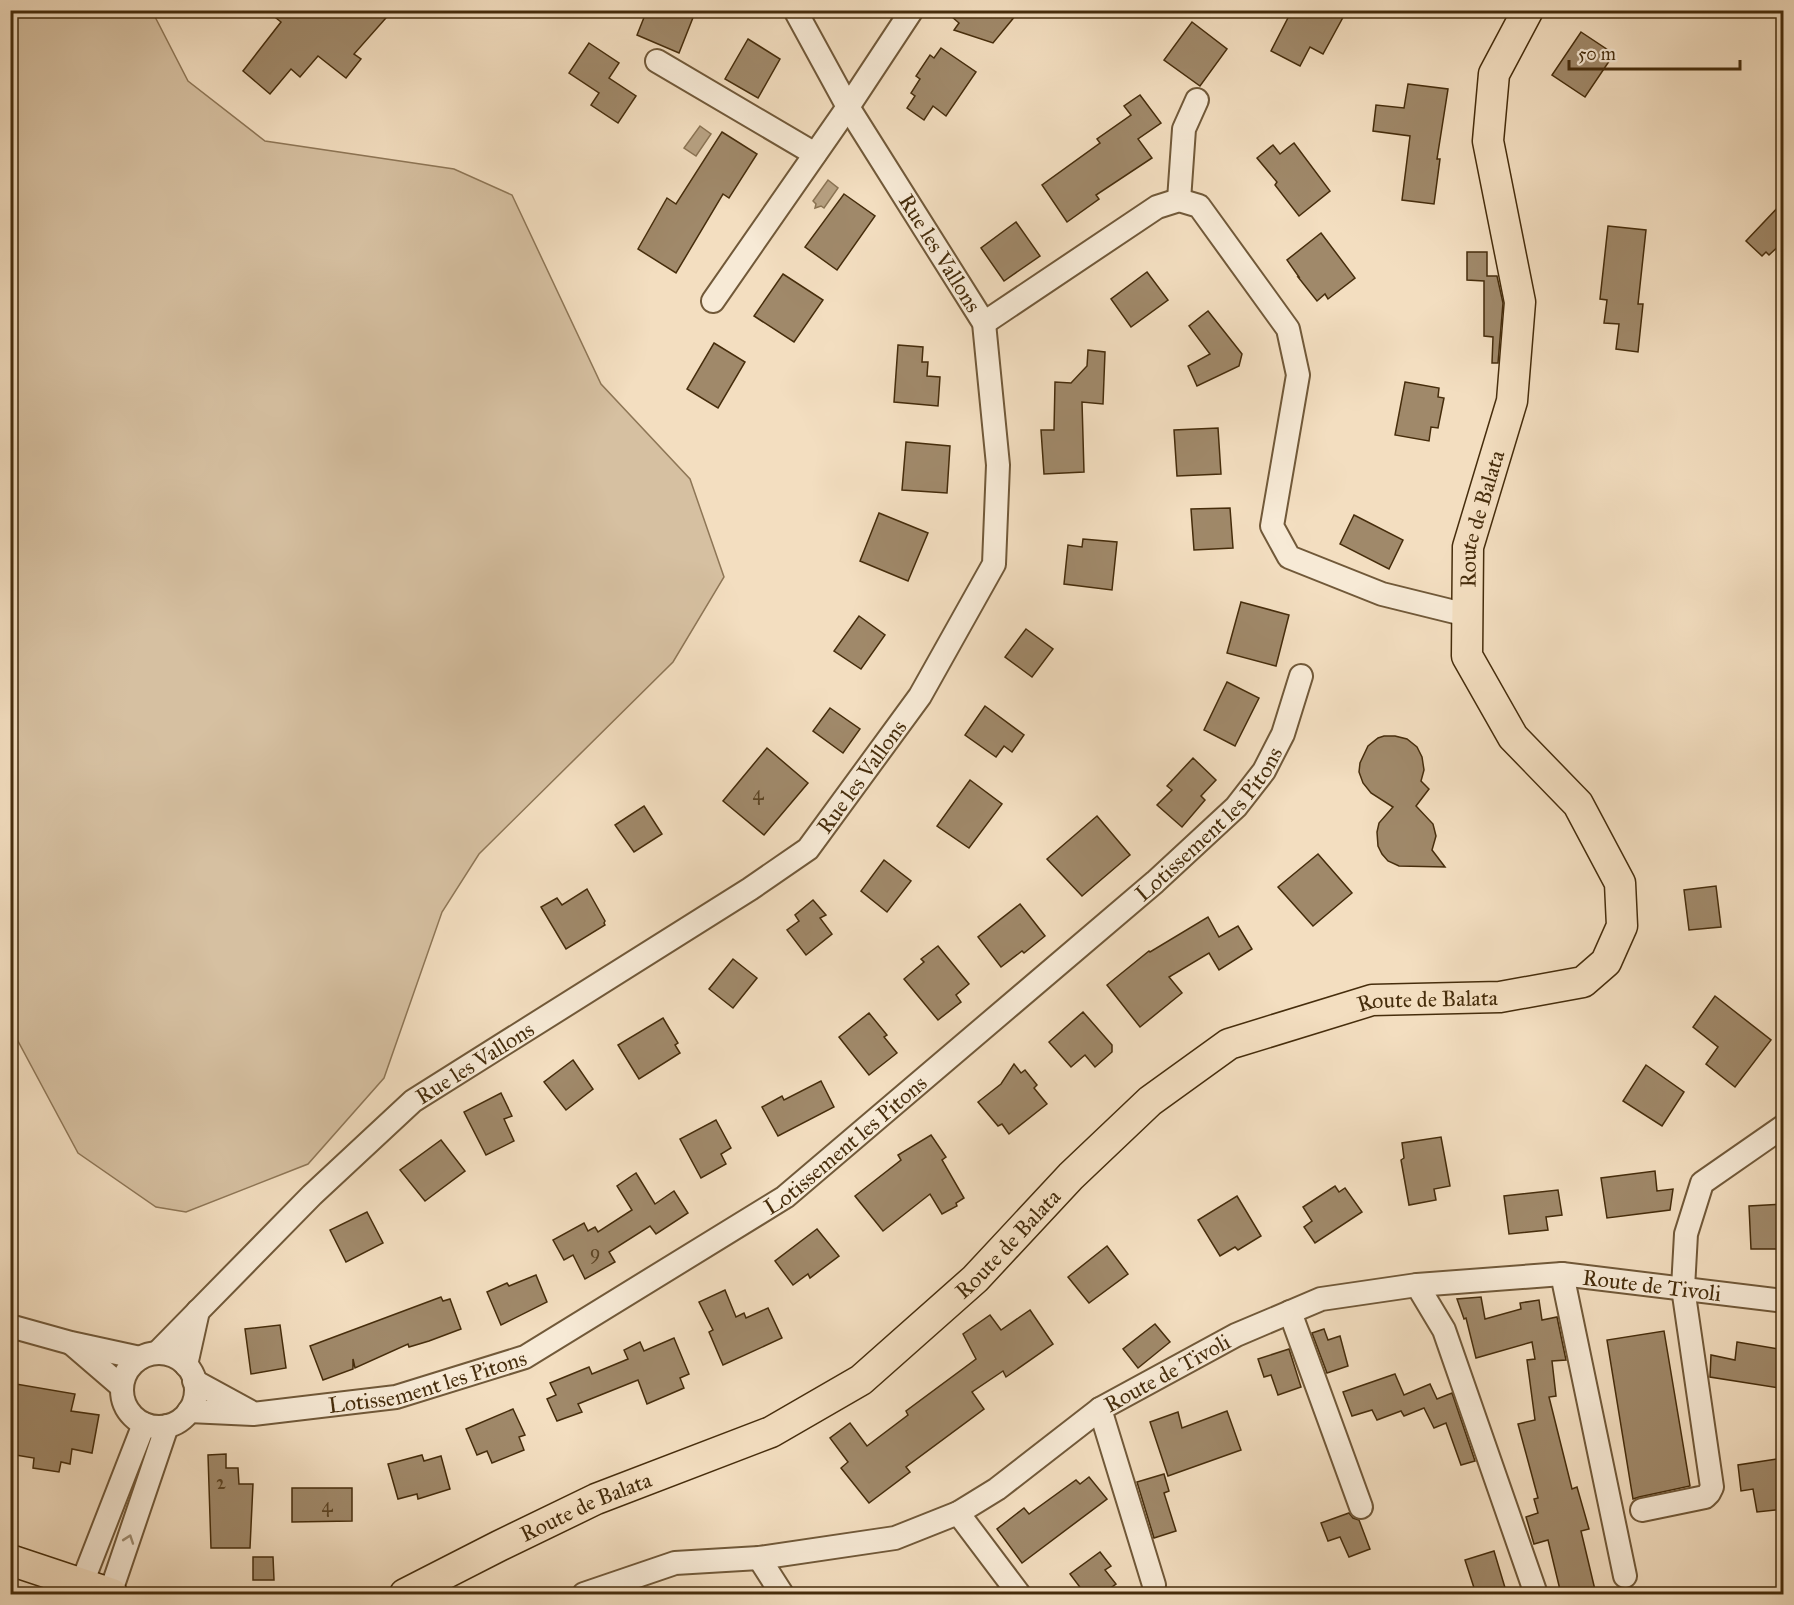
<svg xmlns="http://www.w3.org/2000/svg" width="1794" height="1605" font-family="'IM FELL Great Primer',serif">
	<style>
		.green { fill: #d6c0a1; stroke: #8e7656; stroke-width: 1.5 }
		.water { fill: #b8a283; stroke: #8a7353; stroke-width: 1.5 }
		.building { fill: #a0896a; stroke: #462d0c; stroke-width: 1.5 }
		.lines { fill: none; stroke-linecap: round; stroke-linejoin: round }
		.minor-casing { stroke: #715939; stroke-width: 26 }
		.major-casing { stroke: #462d0c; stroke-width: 33 }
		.minor { stroke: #f7ead6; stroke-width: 22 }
		.major { stroke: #f3dec0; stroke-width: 30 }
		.oneway { stroke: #9e8c71 }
		.labels { text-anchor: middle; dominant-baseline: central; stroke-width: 4.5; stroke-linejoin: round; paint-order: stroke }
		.number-label { font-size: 20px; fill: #5c4424 }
		.street-label { font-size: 22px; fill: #462d0c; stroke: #f7ead6 }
	</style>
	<rect width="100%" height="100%" fill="#f3dec0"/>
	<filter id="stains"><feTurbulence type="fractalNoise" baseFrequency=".00333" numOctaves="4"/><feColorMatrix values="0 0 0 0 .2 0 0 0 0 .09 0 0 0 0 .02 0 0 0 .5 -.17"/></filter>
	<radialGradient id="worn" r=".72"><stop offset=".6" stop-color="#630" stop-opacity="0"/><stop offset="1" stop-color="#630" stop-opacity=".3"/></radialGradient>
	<polygon class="green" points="10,11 152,11 188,81 265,141 454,169 512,195 601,384 690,479 724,577 673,662 479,854 442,912 384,1078 308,1164 186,1212 156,1207 78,1153 11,1028"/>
	<g class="water">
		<polygon points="700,126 711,134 696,156 684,148"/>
		<polygon points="828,180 838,188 824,208 821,206 815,208 816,204 813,201"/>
	</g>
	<g class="building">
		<polygon points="266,10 393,10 354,54 361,59 346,78 318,56 300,77 291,69 270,94 243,71 281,22"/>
		<polygon points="647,10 696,10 679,53 637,35"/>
		<polygon points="944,10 1020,10 993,43 954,30 959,23"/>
		<polygon points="1292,10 1347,10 1323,54 1310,47 1300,66 1271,51"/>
		<polygon points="1192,22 1227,49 1200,86 1164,60"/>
		<polygon points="1581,32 1614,54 1585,97 1552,75"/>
		<polygon points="748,39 780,59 758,98 725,79"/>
		<polygon points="589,43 619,63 609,78 636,96 618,123 591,105 599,93 569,73"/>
		<polygon points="941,48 976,72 946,116 933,106 924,120 907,108 915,96 911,93 920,79 916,76 930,55 934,58"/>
		<polygon points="1408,84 1448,89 1437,159 1440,159 1434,204 1402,200 1410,136 1373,131 1376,105 1404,108"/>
		<polygon points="1140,95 1161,123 1138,139 1152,158 1096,195 1099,199 1067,222 1042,185 1100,143 1097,139 1131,115 1124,106"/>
		<polygon points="722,132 757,154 729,198 723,194 676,273 638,249 667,198 676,204"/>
		<polygon points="1294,143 1330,191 1299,216 1275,185 1277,182 1257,158 1273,145 1280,154"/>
		<polygon points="844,194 875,216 837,270 805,247"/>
		<polygon points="1784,201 1784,241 1769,255 1766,252 1762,256 1746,241"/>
		<polygon points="1016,222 1040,256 1004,281 981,248"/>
		<polygon points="1608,226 1646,230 1638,304 1643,304 1638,352 1616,349 1619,324 1604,323 1607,300 1600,299"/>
		<polygon points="1321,233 1355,278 1328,299 1325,294 1317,301 1298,277 1299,277 1287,260"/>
		<polygon points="1467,252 1487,252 1487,276 1497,276 1503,303 1498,363 1492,363 1493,337 1484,336 1484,281 1467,280"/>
		<polygon points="1147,272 1168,300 1131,327 1111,299"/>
		<polygon points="783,274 823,300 794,342 754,316"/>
		<polygon points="1208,311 1242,354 1239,366 1197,386 1188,366 1210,354 1189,326"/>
		<polygon points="714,343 745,362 718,408 687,389"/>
		<polygon points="898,345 923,347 922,362 928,362 927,376 940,377 938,406 894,402"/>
		<polygon points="1088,350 1105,352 1103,404 1082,402 1084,472 1044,474 1041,430 1054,430 1055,382 1071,383 1087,366"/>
		<polygon points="1405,382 1439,388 1438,397 1444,398 1438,428 1431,427 1429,441 1395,435"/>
		<polygon points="1218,428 1221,474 1177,476 1174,430"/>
		<polygon points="906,442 950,446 947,493 902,490"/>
		<polygon points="1230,508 1233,548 1194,550 1191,509"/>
		<polygon points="879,513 928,533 908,581 860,561"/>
		<polygon points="1354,515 1403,540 1389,569 1340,544"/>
		<polygon points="1083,539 1117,542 1112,590 1064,584 1068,545 1082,547"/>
		<polygon points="1241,602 1289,615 1276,666 1227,653"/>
		<polygon points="859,616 885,635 861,669 834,651"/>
		<polygon points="1026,629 1053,649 1032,677 1005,657"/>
		<polygon points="1227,682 1259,698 1235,746 1204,730"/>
		<polygon points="985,706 1024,735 1012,752 1004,746 996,757 965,735"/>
		<polygon points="830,708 860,729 843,753 813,731"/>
		<polygon points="1384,736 1395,736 1407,739 1417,747 1422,757 1424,770 1421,781 1429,789 1416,806 1433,824 1436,836 1432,850 1445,867 1399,866 1388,861 1382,854 1378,846 1377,832 1379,823 1393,807 1371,793 1363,783 1359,772 1360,763 1368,746 1378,738"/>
		<polygon points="767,748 808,783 764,835 723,801"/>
		<polygon points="1193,758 1216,780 1201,796 1205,800 1182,827 1157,805 1172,790 1167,786"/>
		<polygon points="970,780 1002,804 969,848 937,826"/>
		<polygon points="644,806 662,834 634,852 615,825"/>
		<polygon points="1097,816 1130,855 1082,896 1047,859"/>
		<polygon points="1318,854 1352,893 1313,926 1278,887"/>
		<polygon points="884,860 911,881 887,912 861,891"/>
		<polygon points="1716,886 1721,927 1689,930 1684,890"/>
		<polygon points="587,889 605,921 604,923 605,925 566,949 541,907 557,898 562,905"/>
		<polygon points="813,900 826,915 820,918 832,934 806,955 787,930 799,921 795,915"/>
		<polygon points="1020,904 1045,936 1024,953 1022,951 1001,967 978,937"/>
		<polygon points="1208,917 1219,937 1238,926 1252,949 1219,970 1209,953 1169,977 1182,993 1140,1027 1107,985 1149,951 1150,952"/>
		<polygon points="938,946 969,984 956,995 961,1002 938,1020 904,979 924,962 921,959"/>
		<polygon points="733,959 757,978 733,1008 709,989"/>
		<polygon points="1715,996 1771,1040 1735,1087 1706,1064 1718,1047 1693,1027"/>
		<polygon points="1083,1012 1112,1045 1112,1052 1095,1067 1085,1055 1071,1067 1049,1042"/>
		<polygon points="869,1013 887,1035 884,1037 897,1053 869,1075 839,1037"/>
		<polygon points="663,1018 678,1043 675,1045 680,1053 639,1079 618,1045"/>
		<polygon points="573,1060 593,1089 566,1110 544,1082"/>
		<polygon points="1014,1064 1021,1073 1025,1070 1037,1085 1034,1088 1047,1104 1009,1134 1002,1124 998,1126 978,1102 1001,1084"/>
		<polygon points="1646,1065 1684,1092 1662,1126 1623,1101"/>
		<polygon points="821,1081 834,1107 778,1136 762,1107 782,1096 784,1100"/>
		<polygon points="501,1093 512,1116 504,1119 514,1141 486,1155 464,1112"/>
		<polygon points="716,1120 731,1148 721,1154 726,1164 701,1178 680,1139"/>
		<polygon points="931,1135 946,1157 942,1160 964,1198 956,1203 957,1206 942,1214 930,1194 883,1231 855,1196 901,1160 898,1155"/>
		<polygon points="1441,1137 1450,1186 1434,1189 1436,1200 1409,1205 1401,1160 1404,1158 1402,1143"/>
		<polygon points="441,1140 465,1171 425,1201 400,1170"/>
		<polygon points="1655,1171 1657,1191 1673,1189 1670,1210 1607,1218 1601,1178"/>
		<polygon points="636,1173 655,1204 674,1191 688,1213 656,1234 650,1226 609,1252 615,1262 585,1279 573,1255 564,1260 553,1240 584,1223 588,1231 595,1227 598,1232 632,1210 617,1186"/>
		<polygon points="1335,1186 1339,1192 1345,1188 1362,1212 1315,1243 1304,1227 1312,1221 1303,1207"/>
		<polygon points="1558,1190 1562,1215 1546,1217 1548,1230 1509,1234 1504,1196"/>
		<polygon points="1237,1196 1261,1236 1238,1250 1235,1247 1220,1256 1198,1220"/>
		<polygon points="1784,1204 1784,1249 1751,1249 1749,1206"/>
		<polygon points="367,1212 383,1243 346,1262 330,1230"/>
		<polygon points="817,1229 839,1256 810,1278 808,1274 793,1285 775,1261"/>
		<polygon points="1107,1246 1128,1274 1089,1303 1068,1277"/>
		<polygon points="536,1275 547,1302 501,1325 487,1292 507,1283 509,1286"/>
		<polygon points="725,1290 736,1317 744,1313 746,1318 768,1308 782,1338 723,1365 709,1332 713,1330 699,1302"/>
		<polygon points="441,1297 443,1301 450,1299 461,1329 429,1341 409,1347 408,1344 355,1368 353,1359 353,1369 323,1380 310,1346"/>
		<polygon points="1481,1297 1485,1319 1521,1309 1520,1303 1539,1300 1542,1320 1557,1317 1566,1360 1552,1361 1556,1396 1549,1397 1572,1489 1577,1487 1589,1529 1581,1531 1596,1594 1561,1594 1548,1540 1534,1544 1526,1517 1538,1513 1534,1499 1538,1498 1518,1424 1535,1420 1527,1360 1535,1359 1532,1342 1476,1358 1466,1318 1464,1319 1457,1299"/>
		<polygon points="1030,1310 1053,1344 1006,1377 1003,1371 972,1392 984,1409 906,1467 910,1472 869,1503 841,1468 848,1462 830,1438 850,1423 867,1446 908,1415 906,1411 976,1359 963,1334 990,1315 1001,1330"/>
		<polygon points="1155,1324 1170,1342 1138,1368 1123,1349"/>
		<polygon points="280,1325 286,1368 251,1374 245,1329"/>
		<polygon points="1324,1329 1328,1340 1340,1336 1348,1366 1327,1373 1312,1333"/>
		<polygon points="1664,1331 1690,1486 1639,1497 1633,1499 1607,1340"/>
		<polygon points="674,1338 689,1374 680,1378 684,1388 647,1404 638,1380 578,1404 582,1412 557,1421 547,1399 556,1395 550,1383 589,1367 592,1374 628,1359 624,1350 640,1342 644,1351"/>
		<polygon points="1737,1342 1784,1350 1779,1388 1710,1377 1711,1355 1735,1360"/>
		<polygon points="1289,1349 1301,1387 1278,1395 1271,1375 1264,1377 1258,1359"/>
		<polygon points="1395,1374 1404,1395 1430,1384 1437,1399 1452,1393 1475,1461 1461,1465 1446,1423 1434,1428 1424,1408 1404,1416 1401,1411 1377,1420 1372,1410 1352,1416 1343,1392"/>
		<polygon points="10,1383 75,1394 71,1411 99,1415 92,1453 72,1449 70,1464 61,1462 59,1472 33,1468 34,1458 10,1454"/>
		<polygon points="513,1409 525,1435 519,1437 524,1450 492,1463 487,1451 477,1455 466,1429"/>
		<polygon points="1227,1411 1241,1450 1168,1476 1150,1422 1178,1412 1182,1428"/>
		<polygon points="226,1454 226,1468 238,1468 239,1484 253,1484 250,1548 211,1548 208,1455"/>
		<polygon points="422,1455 424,1461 441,1456 450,1489 418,1499 417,1494 398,1499 388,1464"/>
		<polygon points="1784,1458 1784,1509 1757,1512 1753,1489 1741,1491 1738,1465"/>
		<polygon points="1164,1474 1169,1491 1164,1493 1176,1531 1154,1538 1137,1482"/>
		<polygon points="1089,1477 1107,1499 1022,1563 997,1529 1024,1508 1029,1514 1076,1480 1080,1484"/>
		<polygon points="292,1488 352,1488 352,1521 292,1522"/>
		<polygon points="1349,1513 1353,1518 1359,1520 1370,1549 1349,1557 1340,1537 1328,1541 1321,1523"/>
		<polygon points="1494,1551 1506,1591 1495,1594 1476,1594 1465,1560"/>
		<polygon points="1100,1552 1111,1566 1105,1570 1116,1584 1102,1594 1085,1594 1070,1574"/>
		<polygon points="253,1557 273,1557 274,1580 253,1580"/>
	</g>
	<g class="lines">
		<defs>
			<g id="minor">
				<polyline points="657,61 815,154"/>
				<polyline points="1179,200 1184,129 1197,100"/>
				<polyline points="713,301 848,107 912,10"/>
				<polyline points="984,323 1157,207 1179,200 1199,206 1288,329 1298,375 1272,526 1289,557 1382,594 1467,615"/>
				<polyline points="1562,1274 1625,1576"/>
				<polyline points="1417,1285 1444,1330 1536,1594"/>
				<polyline points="1290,1312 1361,1507"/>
				<polyline points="10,1326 71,1343 140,1358"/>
				<polyline points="72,1344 122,1387"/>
				<path id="s1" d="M157,1353l155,-158 101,-94 337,-212 58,-40 112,-153 74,-132 4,-99 -14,-142 -136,-216 -53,-97"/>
				<circle cx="159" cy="1390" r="37"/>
				<polyline points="186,1365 198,1311"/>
				<polyline points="194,1381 249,1411"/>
				<polyline points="1100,1409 1154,1585"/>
				<path id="s2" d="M189,1411l64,3 143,-17 129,-40 260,-160 370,-315 81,-75 28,-36 19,-37 18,-58"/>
				<polyline points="1642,1510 1705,1497 1709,1493 1712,1487 1683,1288 1686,1234 1702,1183 1784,1126"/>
				<polyline points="958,1513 1019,1594"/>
				<polyline points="759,1558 782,1594"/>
				<polyline points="82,1583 144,1424"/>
				<polyline points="110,1594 167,1426"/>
				<path id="s3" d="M584,1594l91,-31 84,-5 136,-20 63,-25 39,-24 103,-80 136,-74 85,-36 96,-14 145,-11 222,27"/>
			</g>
			<g id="major">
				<polyline points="10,1560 112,1594"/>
				<path id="s4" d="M405,1594l94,-48 97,-47 175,-67 90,-52 114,-101 96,-103 79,-75 79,-57 143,-44 128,-3 83,-15 23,-20 16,-36 -2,-43 -42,-79 -65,-67 -46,-81 1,-109 44,-146 8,-99 -32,-161 6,-67 34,-64"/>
			</g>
		</defs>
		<use href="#minor" class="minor-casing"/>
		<use href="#major" class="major-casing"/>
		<use href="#minor" class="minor"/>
		<use href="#major" class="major"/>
	</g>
	<defs><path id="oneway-chevron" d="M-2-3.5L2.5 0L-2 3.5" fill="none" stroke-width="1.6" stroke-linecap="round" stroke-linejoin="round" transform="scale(1.5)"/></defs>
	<use class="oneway" href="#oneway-chevron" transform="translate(129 1539) rotate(-71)"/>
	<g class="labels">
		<g class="number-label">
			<text x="758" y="793">4</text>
			<text x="595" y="1252">9</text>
			<text x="221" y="1482">2</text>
			<text x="327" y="1505">4</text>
		</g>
		<g class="street-label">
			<text transform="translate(940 253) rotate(58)">Rue les Vallons</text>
			<text stroke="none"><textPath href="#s4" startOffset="1894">Route de Balata</textPath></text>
			<text stroke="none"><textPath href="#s1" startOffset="918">Rue les Vallons</textPath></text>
			<text stroke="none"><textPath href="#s2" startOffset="1214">Lotissement les Pitons</textPath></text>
			<text stroke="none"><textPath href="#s4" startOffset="1209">Route de Balata</textPath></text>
			<text stroke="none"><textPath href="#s1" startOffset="432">Rue les Vallons</textPath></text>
			<text stroke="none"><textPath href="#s2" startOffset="728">Lotissement les Pitons</textPath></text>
			<text stroke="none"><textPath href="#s4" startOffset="705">Route de Balata</textPath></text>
			<text stroke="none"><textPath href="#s3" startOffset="1142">Route de Tivoli</textPath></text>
			<text stroke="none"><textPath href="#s3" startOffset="638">Route de Tivoli</textPath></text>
			<text stroke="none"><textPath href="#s2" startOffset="242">Lotissement les Pitons</textPath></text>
			<text stroke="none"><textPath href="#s4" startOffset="201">Route de Balata</textPath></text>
		</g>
	</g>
	<rect width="1794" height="1605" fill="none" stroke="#f3dec0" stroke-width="36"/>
	<rect x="12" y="12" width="1770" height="1581" fill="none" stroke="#462d0c" stroke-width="3"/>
	<rect x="18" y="18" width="1758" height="1569" fill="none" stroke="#462d0c" stroke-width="1.5"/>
	<path d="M1569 60v9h171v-9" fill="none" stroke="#462d0c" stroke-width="3"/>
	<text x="1578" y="60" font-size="18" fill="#462d0c" stroke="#f7ead6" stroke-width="4.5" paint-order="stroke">50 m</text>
	<rect width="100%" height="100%" filter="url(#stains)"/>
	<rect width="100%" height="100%" fill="url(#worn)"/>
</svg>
